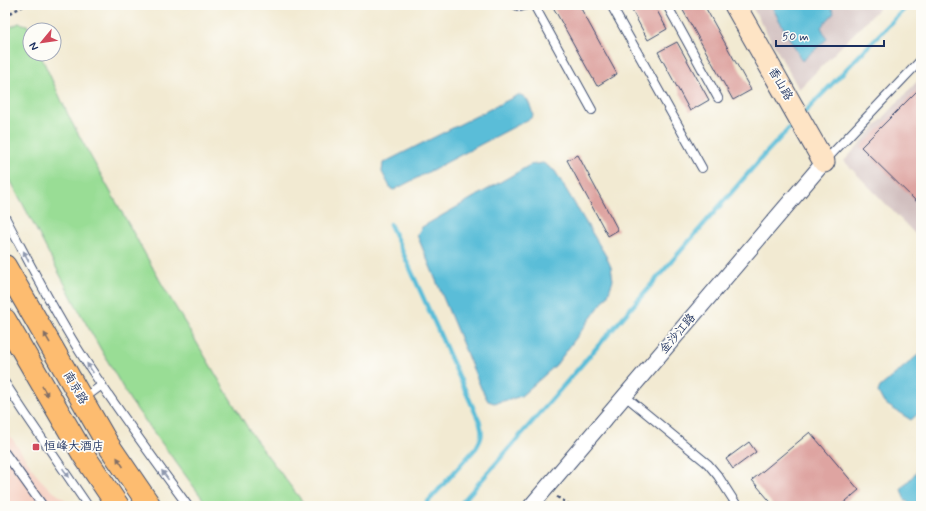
<svg xmlns="http://www.w3.org/2000/svg" width="926" height="511" font-family="Mynerve,'LXGW WenKai TC',sans-serif">
	<style>
		.built { fill: #f6d2c5 }
		.industrial { fill: #d1bfbf }
		.green { fill: #99dd95; stroke: #5a867a }
		.water { fill: #5abdd8; stroke: #3a769b }
		.lines { fill: none; stroke-linecap: round; stroke-linejoin: round }
		.stream { stroke: #5abdd8; stroke-width: 4.5 }
		.building { fill: #dea4a1 }
		.lane-casing { stroke: #3b4b6f; stroke-width: 10 }
		.street-casing { stroke: #3b4b6f; stroke-width: 17 }
		.secondary-casing { stroke: #3b4b6f; stroke-width: 23 }
		.primary-casing { stroke: #3b4b6f; stroke-width: 24 }
		.path { stroke: #3b4b6f; stroke-width: 2.5; stroke-dasharray: 3 3; stroke-linecap: butt }
		.lane { stroke: #fff; stroke-width: 8 }
		.street { stroke: #fff; stroke-width: 15 }
		.secondary { stroke: #fee4c5; stroke-width: 21 }
		.primary { stroke: #fdbc6f; stroke-width: 22 }
		.oneway { fill: #8d97ae }
		.oneway2 { fill: #816e66 }
		.poi-dot { fill: #d1495b; stroke: #fdfcf7; stroke-width: 1.5 }
		.labels { text-anchor: middle; dominant-baseline: central; stroke-width: 3.5; stroke-linejoin: round; paint-order: stroke }
		.street-label { font-size: 12px; fill: #1b2f5e; stroke: #fdfcf7 }
		.poi-label { font-size: 12px; fill: #1b2f5e; stroke: #fdfcf7; text-anchor: start }
	</style>
	<rect width="100%" height="100%" fill="#fdfcf7"/>
	<filter id="ink" filterUnits="userSpaceOnUse"><feTurbulence type="fractalNoise" baseFrequency=".025" numOctaves="2"/><feDisplacementMap in="SourceGraphic" scale="8" xChannelSelector="R" yChannelSelector="G"/><feConvolveMatrix kernelMatrix="1 2 1 2 8 2 1 2 1" color-interpolation-filters="sRGB"/></filter>
	<filter id="wash" filterUnits="userSpaceOnUse"><feTurbulence type="fractalNoise" baseFrequency=".012" numOctaves="4" result="noise"/><feDisplacementMap in="SourceGraphic" scale="16" xChannelSelector="R" yChannelSelector="G"/><feGaussianBlur stdDeviation="0.9" result="paint"/><feColorMatrix in="noise" values="0 0 0 0 0 0 0 0 0 0 0 0 0 0 0 0 0 1.4 0 .05"/><feComposite in="paint" operator="in"/></filter>
	<g filter="url(#wash)">
		<rect width="100%" height="100%" fill="#f2ead2"/>
		<polygon class="built" points="5,428 38,477 51,490 64,499 69,506 5,506"/>
		<g class="industrial">
			<polygon points="751,5 882,5 799,89"/>
			<polygon points="921,77 921,240 844,161"/>
		</g>
		<polygon class="green" points="19,23 27,25 30,31 30,54 40,54 71,121 163,286 222,385 252,435 292,488 306,506 208,506 130,400 80,313 5,170 5,30"/>
		<g class="water">
			<polygon points="780,5 830,5 834,13 821,27 827,39 802,61 773,9"/>
			<path d="M518,95c9,-1 13,12 15,20l-2,3 -137,72 -3,-1 -9,-17 1,-9z"/>
			<polygon points="543,163 555,171 606,256 611,267 613,280 608,295 556,365 521,396 512,399 494,403 488,401 481,388 417,235 422,227 530,165"/>
			<polygon points="921,354 921,411 911,420 884,403 878,392 880,387 918,355"/>
			<polygon points="921,467 921,506 911,506 904,498 901,489"/>
		</g>
		<g class="lines">
			<g class="stream">
				<polyline points="803,114 908,5"/>
				<path d="M390,224l90,199c3,11 2,15 -4,25l-52,58"/>
				<polyline points="459,506 764,155 795,122"/>
			</g>
		</g>
		<g id="blocks">
			<g class="building">
				<polygon points="558,5 579,5 617,74 597,86 553,7"/>
				<polygon points="629,5 654,5 667,29 648,40"/>
				<polygon points="680,5 704,5 751,90 733,100"/>
				<polygon points="677,42 709,100 690,111 658,52"/>
				<polygon points="921,87 921,206 861,147"/>
				<polygon points="578,155 618,230 608,236 567,160"/>
				<polygon points="810,432 859,490 840,506 774,506 752,480"/>
				<polygon points="749,442 756,452 733,469 726,459"/>
			</g>
		</g>
	</g>
	<g filter="url(#ink)">
		<use href="#blocks" fill-opacity="0" stroke="#3b4b6f" stroke-width="1"/>
		<g class="lines">
			<defs>
				<g id="lane">
					<polyline points="516,5 520,7 527,5"/>
					<polyline points="534,5 592,110"/>
					<polyline points="611,5 702,168"/>
					<polyline points="667,5 718,98"/>
					<polyline points="824,162 921,60"/>
					<path d="M5,217c25,47 49,95 78,140 33,51 69,100 105,149"/>
					<polyline points="5,383 24,412 88,506"/>
					<polyline points="625,396 708,464 718,476 736,504 732,506"/>
					<polyline points="83,399 102,385"/>
					<polyline points="5,453 43,506"/>
				</g>
				<polyline id="street" points="531,506 824,162"/>
				<polyline id="secondary" points="735,5 824,162"/>
				<g id="primary">
					<polyline points="5,266 107,443 150,506"/>
					<polyline points="5,320 83,454 118,506"/>
				</g>
			</defs>
			<use href="#lane" class="lane-casing"/>
			<use href="#street" class="street-casing"/>
			<use href="#secondary" class="secondary-casing"/>
			<use href="#primary" class="primary-casing"/>
			<g class="path">
				<polyline points="5,16 25,5"/>
				<polyline points="557,497 572,506"/>
			</g>
			<use href="#lane" class="lane"/>
			<use href="#street" class="street"/>
			<use href="#secondary" class="secondary"/>
			<use href="#primary" class="primary"/>
		</g>
		<defs><path id="oneway-solid" d="M-6-.8H1V-3.2L6.5 0L1 3.2V.8H-6Z"/></defs>
		<g class="oneway">
			<use href="#oneway-solid" transform="translate(26 256) rotate(-118)"/>
			<use href="#oneway-solid" transform="translate(90 368) rotate(-124)"/>
			<use href="#oneway-solid" transform="translate(66 473) rotate(55)"/>
			<use href="#oneway-solid" transform="translate(165 475) rotate(-126)"/>
		</g>
		<g class="oneway2">
			<use href="#oneway-solid" transform="translate(47 338) rotate(-120)"/>
			<use href="#oneway-solid" transform="translate(45 391) rotate(60)"/>
			<use href="#oneway-solid" transform="translate(120 462) rotate(-124)"/>
		</g>
	</g>
	<rect class="poi-dot" x="32" y="443" width="8" height="8" rx="2"/>
	<g class="labels">
		<g class="street-label">
			<text transform="translate(780 84) rotate(60)">香山路</text>
			<text transform="translate(678 334) rotate(-50)">金沙江路</text>
			<text transform="translate(75 388) rotate(60)">南京路</text>
		</g>
		<g class="poi-label">
			<text x="44" y="447">恒峰大酒店</text>
		</g>
	</g>
	<rect width="926" height="511" fill="none" stroke="#fdfcf7" stroke-width="20"/>
	<g transform="translate(42 42) rotate(241)"><circle r="19" fill="#fdfcf7" stroke="#a3aaba"/>
	<path d="M0-3L7 15L0 10L-7 15Z" fill="#d1495b"/>
	<text y="-6" font-size="11" font-weight="bold" text-anchor="middle" fill="#1b2f5e">N</text>
	</g>
	<path d="M776 40v6h108v-6" fill="none" stroke="#1b2f5e" stroke-width="2"/>
	<text x="782" y="40" font-size="12" fill="#1b2f5e" stroke="#fdfcf7" stroke-width="3" paint-order="stroke">50 m</text>
</svg>
